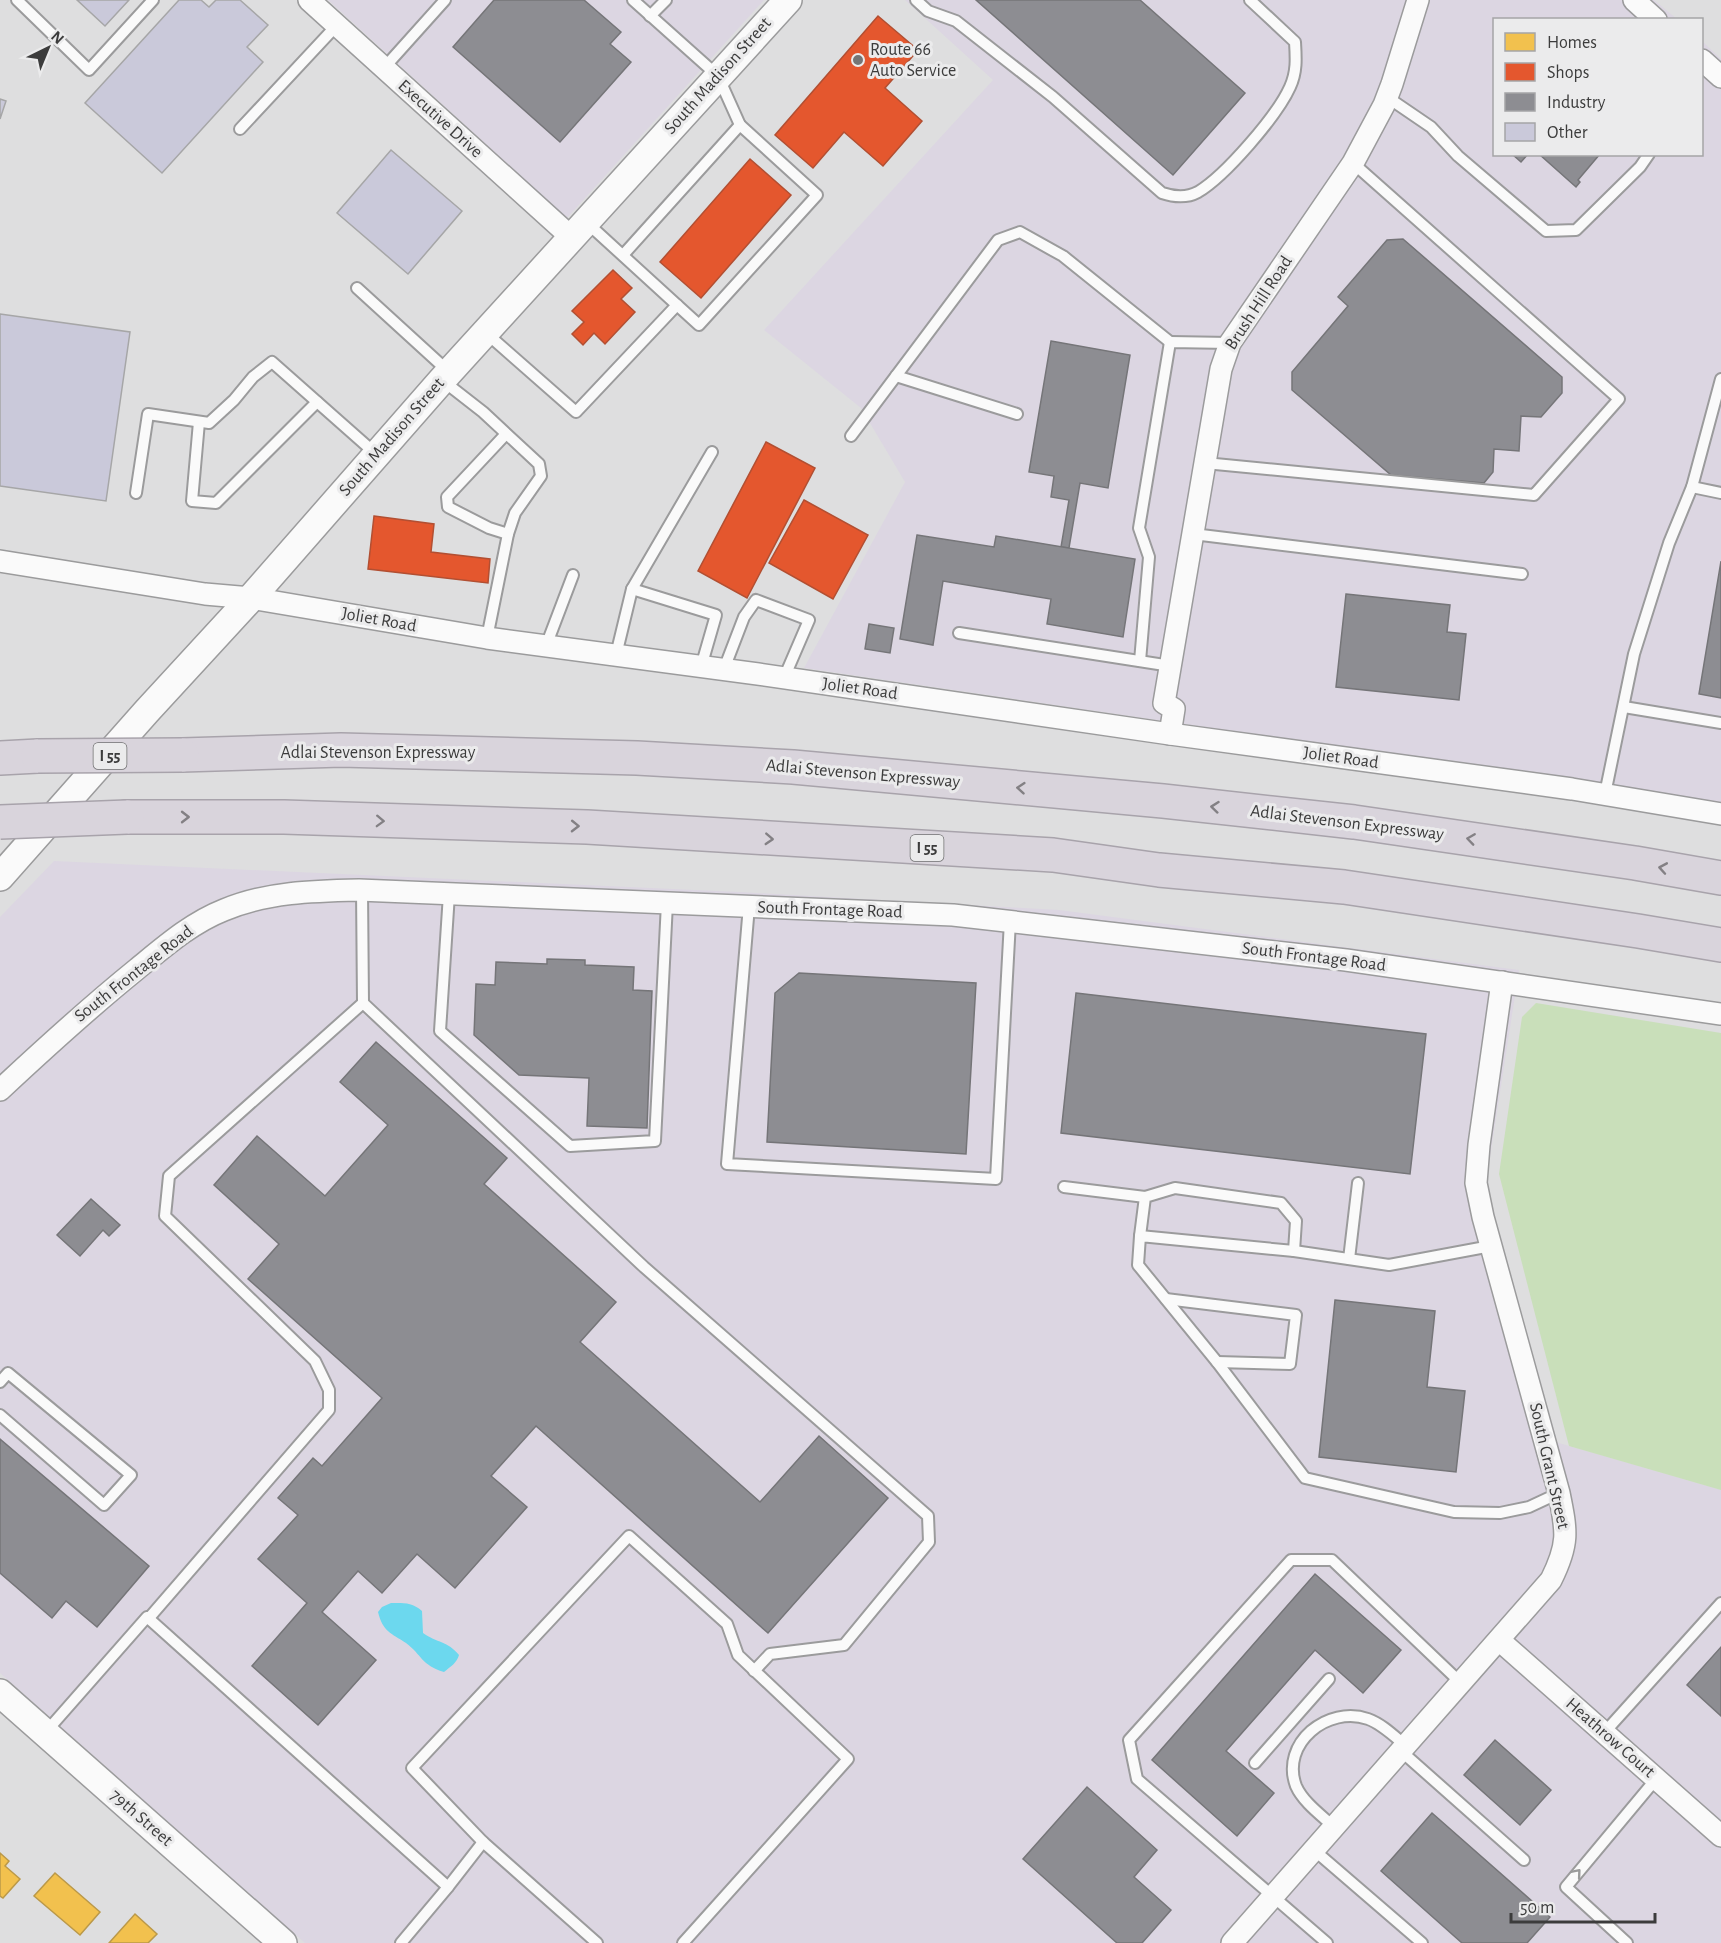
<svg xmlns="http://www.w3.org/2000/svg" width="1721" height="1943" font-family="'Alegreya Sans',sans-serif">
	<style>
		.industrial { fill: #dcd6e2 }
		.green { fill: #c9dfba }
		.water { fill: #6cd8ee }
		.homes { fill: #f2c14e; stroke: #bb9949; stroke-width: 1.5 }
		.shops { fill: #e4572e; stroke: #b24f32; stroke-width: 1.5 }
		.industry { fill: #8d8d92; stroke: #757578; stroke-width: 1.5 }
		.building { fill: #cac9da; stroke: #a6a6a7; stroke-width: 1.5 }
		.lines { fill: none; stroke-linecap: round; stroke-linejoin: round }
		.service-casing { stroke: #9b9b9c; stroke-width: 14 }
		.minor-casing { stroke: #9b9b9c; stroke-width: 24 }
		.tertiary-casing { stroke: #9b9b9c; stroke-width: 30 }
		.motorway-casing { stroke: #a8a3ab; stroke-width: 36 }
		.service { stroke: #fafafa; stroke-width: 10 }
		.minor { stroke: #fafafa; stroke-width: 21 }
		.tertiary { stroke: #fafafa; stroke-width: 27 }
		.motorway { stroke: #d9d4dc; stroke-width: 33 }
		.motorway-bridge-casing { stroke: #a8a3ab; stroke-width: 36; stroke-linecap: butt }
		.motorway-bridge { stroke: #d9d4dc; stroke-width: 33 }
		.oneway { stroke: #838084 }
		.oneway2 { stroke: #9b9b9b }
		.poi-dot { fill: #757575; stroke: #ebebec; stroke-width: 2 }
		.labels { text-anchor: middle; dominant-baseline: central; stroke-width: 6; stroke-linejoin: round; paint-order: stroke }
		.shield { fill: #ebebec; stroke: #707071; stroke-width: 1.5 }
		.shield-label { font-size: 16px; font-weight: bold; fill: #3c3c3c }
		.poi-label { font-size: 18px; fill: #3c3c3c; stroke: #ebebec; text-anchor: start }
		.street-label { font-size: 18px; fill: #3c3c3c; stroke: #ebebec }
	</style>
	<rect width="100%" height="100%" fill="#dededf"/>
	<g class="industrial">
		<polygon points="328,0 764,0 567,218"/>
		<polygon points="905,0 1654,0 1677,19 1494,20 1494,154 1702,154 1702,41 1721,59 1721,812 1597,785 804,668 905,482 861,408 764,330 993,80"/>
		<polygon points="54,861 739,892 1059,910 1519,970 1485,1189 1552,1441 1721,1490 1721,1943 305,1943 0,1673 0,917"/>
	</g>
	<polygon class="green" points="1536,1003 1721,1033 1721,1490 1569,1446 1499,1174 1522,1017"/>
	<path class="water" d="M391,1603c12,0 21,-1 31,8l1,22c14,10 25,8 36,22 -2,8 -9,12 -15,17 -23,-7 -22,-17 -38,-29 -15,-10 -23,-11 -28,-31l4,-5z"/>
	<g class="homes">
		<polygon points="0,1853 9,1861 5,1866 20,1879 3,1898 0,1896"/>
		<polygon points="55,1873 100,1912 80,1935 34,1896"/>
		<polygon points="135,1914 157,1934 148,1943 109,1943"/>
	</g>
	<g class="shops">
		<polygon points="878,16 918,50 885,88 922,121 883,166 844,132 813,168 775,135"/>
		<polygon points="750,159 791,195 701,298 660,262"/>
		<polygon points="613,270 632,288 621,299 635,312 605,344 594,333 583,345 572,334 584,322 572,311"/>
		<polygon points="766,442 815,468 747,598 698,571"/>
		<polygon points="804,500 868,535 833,599 769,563"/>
		<polygon points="374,516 434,524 431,552 490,559 488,583 368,569"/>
	</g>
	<g class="industry">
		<polygon points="494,0 584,0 621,32 610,44 631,62 560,142 453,47"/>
		<polygon points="976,0 1140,0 1245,93 1173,175"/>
		<polygon points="1512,154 1528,154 1521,162"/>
		<polygon points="1539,154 1600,154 1578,180 1580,182 1576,187"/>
		<polygon points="1403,239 1562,377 1562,393 1541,417 1521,416 1519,451 1494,449 1493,472 1484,483 1391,475 1292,390 1292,372 1348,306 1338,297 1387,240"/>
		<polygon points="1051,341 1130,355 1108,488 1080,483 1069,548 1061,547 1069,500 1051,497 1054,476 1029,472"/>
		<polygon points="917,535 994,547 996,536 1135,559 1123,637 1047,624 1051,599 943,581 933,645 900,639"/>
		<polygon points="1721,561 1721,698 1699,694"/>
		<polygon points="1346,594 1450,605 1447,632 1466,634 1459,700 1336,687"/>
		<polygon points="869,624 894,628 890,653 865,649"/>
		<polygon points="547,959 585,960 585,965 634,967 633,990 652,991 647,1128 587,1126 589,1078 519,1075 474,1035 476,984 495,985 496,962 547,964"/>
		<polygon points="799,973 976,983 966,1154 767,1142 775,993"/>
		<polygon points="1076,993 1426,1034 1410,1174 1061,1133"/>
		<polygon points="376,1042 507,1158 484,1184 616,1302 580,1342 760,1502 819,1436 888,1498 768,1633 536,1426 491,1476 527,1507 455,1588 417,1554 382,1593 358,1571 322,1612 376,1660 318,1725 252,1666 307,1603 258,1559 298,1515 278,1498 313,1458 322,1466 382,1398 248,1279 279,1244 214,1185 257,1136 325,1196 388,1125 340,1082"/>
		<polygon points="91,1199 120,1225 109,1236 103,1230 80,1256 57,1235"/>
		<polygon points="1335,1300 1435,1311 1427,1387 1465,1391 1456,1472 1319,1457"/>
		<polygon points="0,1439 149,1566 97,1627 66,1601 52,1618 0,1573"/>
		<polygon points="1315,1574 1401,1650 1363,1693 1315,1650 1226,1751 1274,1793 1237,1836 1152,1760"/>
		<polygon points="1721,1647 1721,1716 1687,1685"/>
		<polygon points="1495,1740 1551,1790 1520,1825 1464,1775"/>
		<polygon points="1087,1787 1157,1850 1134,1877 1171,1910 1142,1943 1117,1943 1023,1859"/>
		<polygon points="1432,1813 1550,1917 1527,1943 1462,1943 1381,1871"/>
	</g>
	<g class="building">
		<polygon points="77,0 129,0 105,26"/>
		<polygon points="179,0 201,0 209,7 216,0 240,0 268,25 247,47 263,62 162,173 85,103"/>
		<polygon points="0,99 6,101 0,119"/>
		<polygon points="391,150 462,211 408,274 337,213"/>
		<polygon points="0,314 130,332 106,501 0,486"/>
	</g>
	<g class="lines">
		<defs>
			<g id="service">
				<polyline points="17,0 89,70 153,0"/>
				<polyline points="633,0 718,76 740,125"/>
				<path d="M916,0l12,11 28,10 97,76 109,96c12,4 25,5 36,-1 27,-16 79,-76 92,-105 7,-15 6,-29 5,-45l-45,-42"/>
				<polyline points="650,16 666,0"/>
				<polyline points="384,68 445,0"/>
				<polyline points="1387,97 1431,127 1458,156 1546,231 1576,230 1640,167 1649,154"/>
				<polyline points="240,129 337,25"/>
				<polyline points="623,255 740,125 817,195 699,325 677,305"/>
				<polyline points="357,288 449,372"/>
				<polyline points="485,332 576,412 677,305 585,221"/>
				<polyline points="896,376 1017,414"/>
				<polyline points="442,380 483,412 539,464 541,476 515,513 508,534 487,638"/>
				<polyline points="199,422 192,501 216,503 317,402"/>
				<polyline points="506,434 447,497 448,507 489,528 508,534"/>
				<polyline points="851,436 998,240 1020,232 1063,256 1170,342"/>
				<polyline points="1205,463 1534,495 1619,399 1353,163"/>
				<polyline points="1692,487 1721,493"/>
				<polyline points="136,493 148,414 209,423 234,400 253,377 272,362 376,454"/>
				<polyline points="1193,534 1522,574"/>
				<polyline points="632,589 716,615 701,667"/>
				<polyline points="959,633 1171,666"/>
				<polyline points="546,646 573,575"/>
				<polyline points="616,655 632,589 712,452"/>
				<polyline points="1140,661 1149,557 1139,528 1170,342 1230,343"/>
				<polyline points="724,669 744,617 756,600 809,620 784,678"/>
				<polyline points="1624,707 1721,723"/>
				<polyline points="1605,794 1634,654 1669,543 1692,487 1721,379"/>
				<polyline points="362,890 363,1003 644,1267 928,1516 929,1542 844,1645 770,1654 754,1671"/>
				<polyline points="449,894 440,1031 570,1146 655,1141 667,903"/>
				<polyline points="749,906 727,1164 996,1179 1010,921"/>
				<polyline points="1064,1187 1145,1197"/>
				<polyline points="1140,1236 1145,1197 1175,1188 1281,1203 1296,1221 1294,1251"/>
				<polyline points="1491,1246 1389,1265 1294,1251 1140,1236 1138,1265 1217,1362 1305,1478 1454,1512 1500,1513 1529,1507 1559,1493"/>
				<polyline points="1349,1259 1358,1183"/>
				<polyline points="1166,1299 1296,1315 1290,1364 1217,1362"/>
				<polyline points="0,1382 8,1373 131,1475 104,1505 0,1415"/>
				<polyline points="149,1618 329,1410 329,1390 315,1361 165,1216 169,1176 363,1003"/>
				<polyline points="45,1733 147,1617 448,1887 401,1943"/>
				<polyline points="1604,1733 1721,1603"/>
				<polyline points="1401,1751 1524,1860"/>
				<polyline points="1255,1763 1329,1679"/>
				<path d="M1334,1827c-13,-12 -31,-25 -38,-41 -16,-43 32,-81 72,-67 14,5 26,17 38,27"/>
				<polyline points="483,1842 412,1768 629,1536 727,1624 738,1655 848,1759 683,1943"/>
				<polyline points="1314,1850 1422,1943"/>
				<polyline points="448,1887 483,1842 597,1943"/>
				<polyline points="1327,1943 1137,1779 1129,1740 1291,1560 1332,1560 1461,1683"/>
				<polyline points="1627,1943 1566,1887 1656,1779"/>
			</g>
			<g id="minor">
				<polyline points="309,0 571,237"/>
				<polyline points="1634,0 1656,20"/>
				<polyline points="1702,60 1721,77"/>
				<polyline points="0,561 205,594 251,598 487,638 758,674 1170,734 1572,789 1721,814"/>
				<polyline points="1170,734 1174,709 1164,703 1221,369 1230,343 1353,163 1384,105 1392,84 1418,0"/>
				<path d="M0,1090c45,-42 90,-83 137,-121 27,-22 54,-46 87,-59 43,-18 89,-19 135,-20l594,25 393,45 375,54"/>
				<polyline points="1499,1640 1721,1836"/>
				<path d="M1232,1943l319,-363c18,-36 16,-48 8,-87l-76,-276 -7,-34 3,-38 23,-163"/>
			</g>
			<g id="tertiary">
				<polyline points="0,877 147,711 251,598 442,380 788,0"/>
				<polyline points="0,1693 283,1943"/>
			</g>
			<g id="motorway">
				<polyline points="182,755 341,750 637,758 793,767 1163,801 1354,822 1635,863 1721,878"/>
				<polyline points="0,758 38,756"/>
				<polyline points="127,817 284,817 587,827 1053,855 1159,870 1344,887 1638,931 1721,945"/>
			</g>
		</defs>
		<use href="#service" class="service-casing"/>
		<use href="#minor" class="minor-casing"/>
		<use href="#tertiary" class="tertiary-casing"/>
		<use href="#motorway" class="motorway-casing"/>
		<use href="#service" class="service"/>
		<use href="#minor" class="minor"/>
		<use href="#tertiary" class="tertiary"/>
		<use href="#motorway" class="motorway"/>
		<defs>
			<g id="motorway-bridge">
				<polyline points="38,756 182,755"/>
				<polyline points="0,822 127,817"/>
			</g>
		</defs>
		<use href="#motorway-bridge" class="motorway-bridge-casing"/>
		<use href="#motorway-bridge" class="motorway-bridge"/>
	</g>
	<defs><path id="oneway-chevron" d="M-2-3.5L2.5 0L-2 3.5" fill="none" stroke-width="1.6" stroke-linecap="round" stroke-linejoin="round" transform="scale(1.5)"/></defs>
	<g class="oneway">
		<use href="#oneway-chevron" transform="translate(1021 788) rotate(-175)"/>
		<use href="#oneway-chevron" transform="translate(1215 807) rotate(-174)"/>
		<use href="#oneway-chevron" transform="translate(185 817)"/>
		<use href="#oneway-chevron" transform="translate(380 821) rotate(2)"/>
		<use href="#oneway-chevron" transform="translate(575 826) rotate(1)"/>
		<use href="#oneway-chevron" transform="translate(769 839) rotate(3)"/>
		<use href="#oneway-chevron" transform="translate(1471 839) rotate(-172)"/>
		<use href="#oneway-chevron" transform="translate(1663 868) rotate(-170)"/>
	</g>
	<use class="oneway2" href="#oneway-chevron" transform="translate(1577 1873) rotate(-50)"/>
	<circle class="poi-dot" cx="858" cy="60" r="6"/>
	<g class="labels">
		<g class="shield">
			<rect x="93.5" y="743" width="33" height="26" rx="4.5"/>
			<rect x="910.5" y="835" width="33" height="26" rx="4.5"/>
		</g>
		<g class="shield-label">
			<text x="110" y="756">I 55</text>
			<text x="927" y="848">I 55</text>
		</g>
		<g class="poi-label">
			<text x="870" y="50">Route 66<tspan x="870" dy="21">Auto Service</tspan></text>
		</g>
		<g class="street-label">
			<text transform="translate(718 76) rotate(-48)">South Madison Street</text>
			<text transform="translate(440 119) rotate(42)">Executive Drive</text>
			<text transform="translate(1259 303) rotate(-57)">Brush Hill Road</text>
			<text transform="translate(392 437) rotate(-49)">South Madison Street</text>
			<text transform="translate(379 620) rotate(10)">Joliet Road</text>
			<text transform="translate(860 689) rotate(8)">Joliet Road</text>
			<text x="378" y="753">Adlai Stevenson Expressway</text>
			<text transform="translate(1341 758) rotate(8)">Joliet Road</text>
			<text transform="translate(863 774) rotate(5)">Adlai Stevenson Expressway</text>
			<text transform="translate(1347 823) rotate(7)">Adlai Stevenson Expressway</text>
			<text transform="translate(830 910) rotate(2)">South Frontage Road</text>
			<text transform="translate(1314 957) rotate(7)">South Frontage Road</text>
			<text transform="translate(134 974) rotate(-38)">South Frontage Road</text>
			<text transform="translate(1549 1466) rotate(77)">South Grant Street</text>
			<text transform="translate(1610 1738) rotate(41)">Heathrow Court</text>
			<text transform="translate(141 1818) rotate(41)">79th Street</text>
		</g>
	</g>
	<rect x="1493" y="18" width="210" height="138" fill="#ebebec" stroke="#a5a5a6" stroke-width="1.5"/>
	<rect x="1505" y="33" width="30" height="18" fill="#f2c14e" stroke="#a5a5a6" stroke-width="1.5"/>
	<text x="1547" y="48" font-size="18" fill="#3c3c3c">Homes</text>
	<rect x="1505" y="63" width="30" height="18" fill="#e4572e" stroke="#a5a5a6" stroke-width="1.5"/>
	<text x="1547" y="78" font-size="18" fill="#3c3c3c">Shops</text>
	<rect x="1505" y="93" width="30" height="18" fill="#8d8d92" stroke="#a5a5a6" stroke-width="1.5"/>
	<text x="1547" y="108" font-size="18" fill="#3c3c3c">Industry</text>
	<rect x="1505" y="123" width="30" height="18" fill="#cac9da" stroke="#a5a5a6" stroke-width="1.5"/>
	<text x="1547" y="138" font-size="18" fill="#3c3c3c">Other</text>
	<g transform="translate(48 48) rotate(43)" stroke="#ebebec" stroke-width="4.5" paint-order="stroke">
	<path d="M0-4.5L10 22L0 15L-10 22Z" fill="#3c3c3c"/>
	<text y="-9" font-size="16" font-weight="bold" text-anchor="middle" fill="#3c3c3c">N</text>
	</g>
	<path d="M1511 1913v9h144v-9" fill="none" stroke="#3c3c3c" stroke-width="3"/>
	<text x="1520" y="1913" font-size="18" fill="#3c3c3c" stroke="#ebebec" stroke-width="4.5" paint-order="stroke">50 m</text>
</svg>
